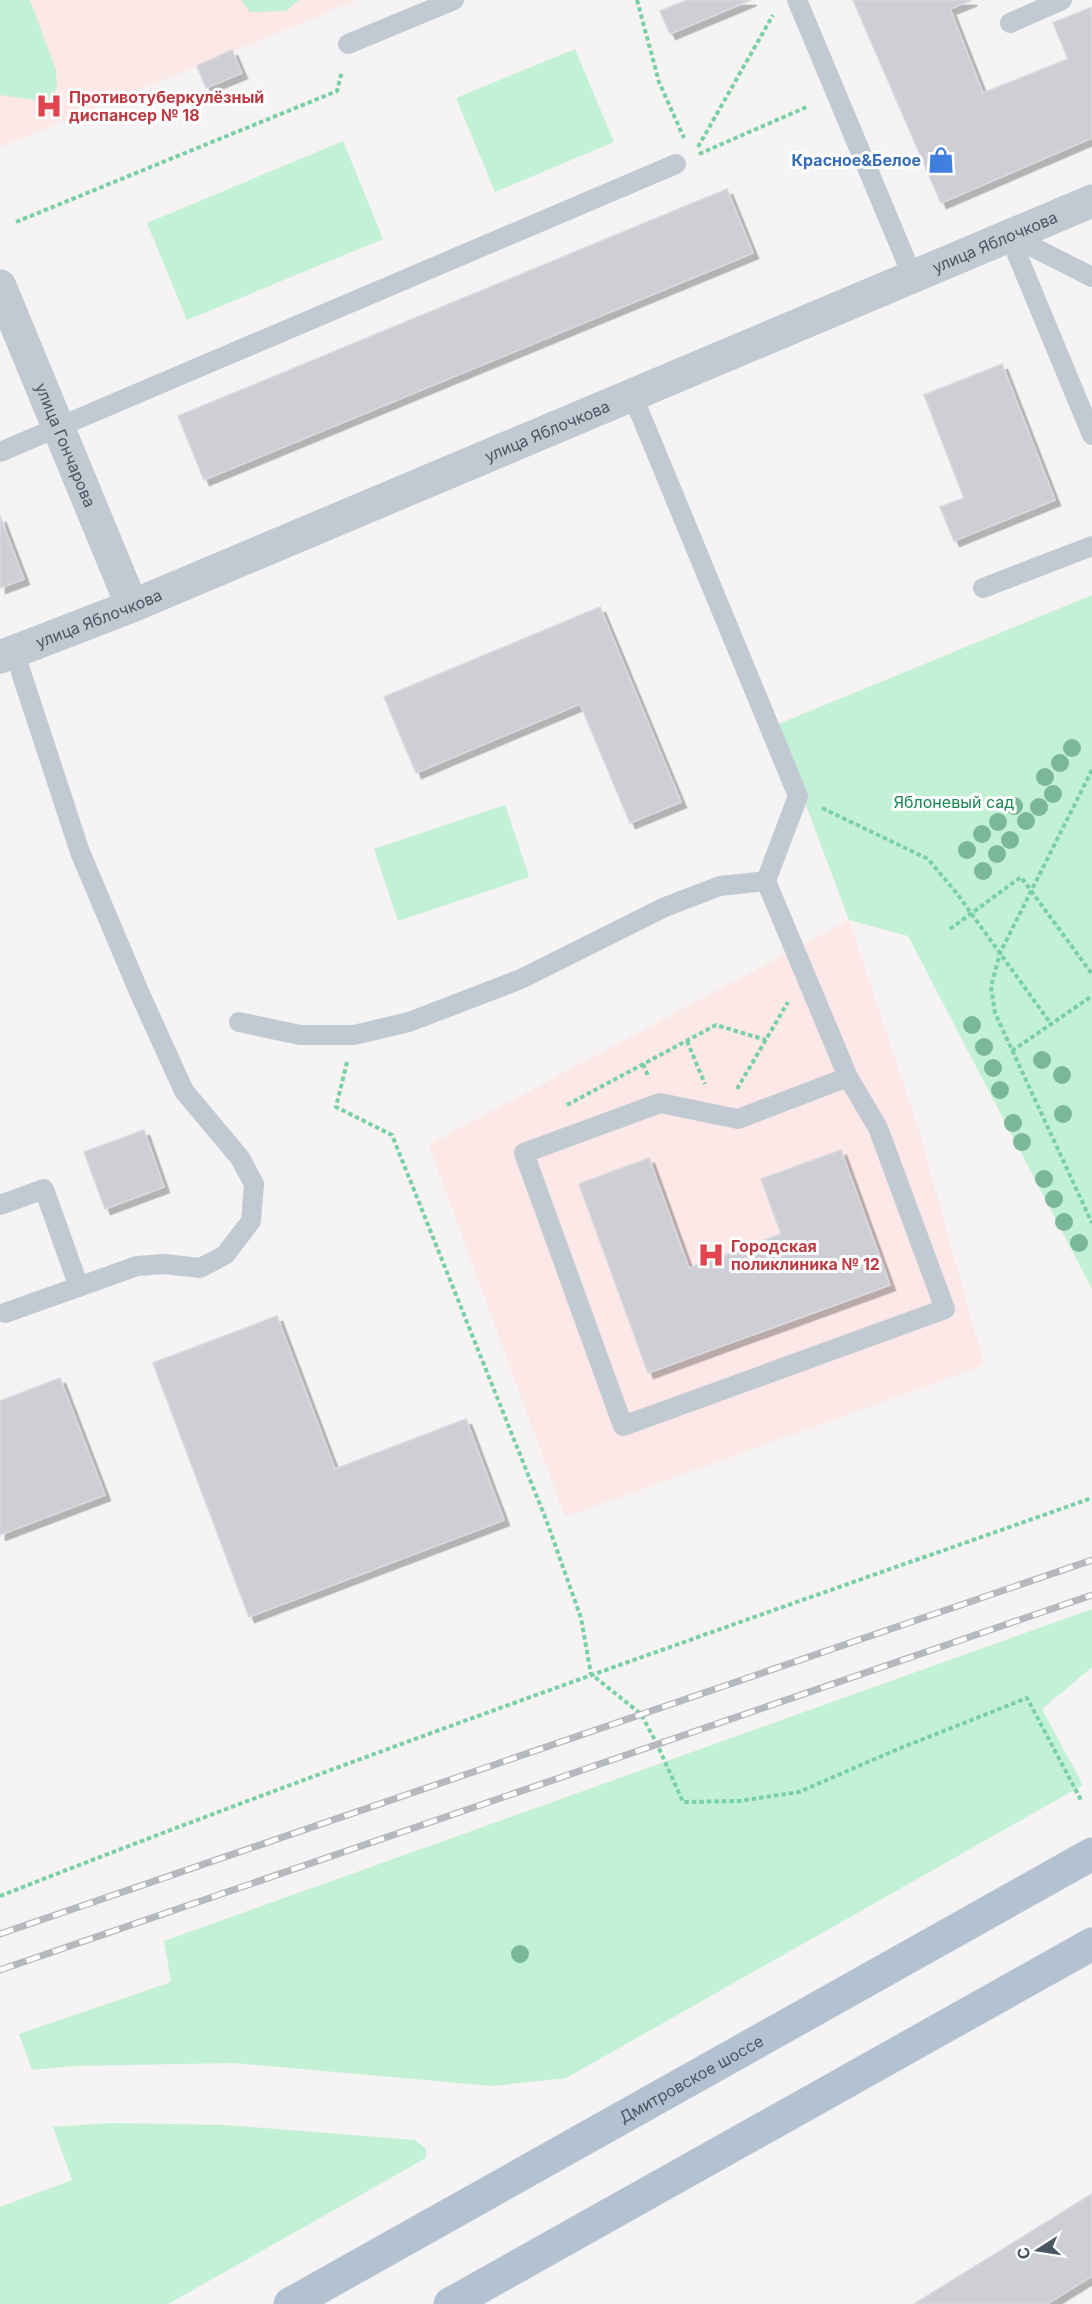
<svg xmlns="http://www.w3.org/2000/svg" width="1092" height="2304" font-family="Inter,sans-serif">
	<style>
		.medical { fill: #fce8e6 }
		.green { fill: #c3f1d5 }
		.building { fill: #cdcfd5; stroke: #d7d9de; stroke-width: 1.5; filter: url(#shadow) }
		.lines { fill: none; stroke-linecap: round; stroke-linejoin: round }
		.path { stroke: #7ad0a6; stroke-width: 4; stroke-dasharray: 4.5 3; stroke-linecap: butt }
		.service { stroke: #c1cad2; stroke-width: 20 }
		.minor { stroke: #c1cad2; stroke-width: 33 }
		.tertiary { stroke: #c1cad2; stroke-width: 33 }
		.primary { stroke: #b3c2d1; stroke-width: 33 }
		.rail-casing { stroke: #b5b8bd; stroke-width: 7 }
		.rail { stroke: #fff; stroke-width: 4.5; stroke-dasharray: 14; stroke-linecap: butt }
		.tree { fill: #7bb799 }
		.labels { text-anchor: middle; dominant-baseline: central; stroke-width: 6; stroke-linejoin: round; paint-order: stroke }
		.health-label { font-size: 16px; font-weight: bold; fill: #be3a42; stroke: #fff; text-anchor: start }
		.shop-label { font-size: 16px; font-weight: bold; fill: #366cbe; stroke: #fff; text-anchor: end }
		.street-label { font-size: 16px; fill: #4a5661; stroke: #fff }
		.park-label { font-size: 16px; fill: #17864f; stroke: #fff }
	</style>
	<defs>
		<filter id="shadow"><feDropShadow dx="5.5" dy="5.5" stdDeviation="0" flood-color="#0004"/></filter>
	</defs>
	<rect width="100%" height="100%" fill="#f5f3f3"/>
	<g class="medical">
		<polygon points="0,0 357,0 0,147"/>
		<polygon points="849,920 918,1128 984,1365 565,1517 429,1145"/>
	</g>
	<g class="green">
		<polygon points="0,0 30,0 56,70 57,88 47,102 0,95"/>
		<polygon points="241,0 299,0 286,11 250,12"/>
		<polygon points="575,49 614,142 495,192 456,98"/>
		<polygon points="343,141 383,239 187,320 147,223"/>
		<polygon points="1092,595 1092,1289 908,936 849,920 776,725"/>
		<polygon points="505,805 529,877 398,921 374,849"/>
		<polygon points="1092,1609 1092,1667 1042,1709 1083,1785 566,2078 493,2086 234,2063 73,2066 32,2070 19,2034 171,1982 164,1941"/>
		<polygon points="112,2123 224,2125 415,2140 426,2149 426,2158 168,2304 0,2304 0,2207 72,2180 53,2127"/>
	</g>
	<g class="building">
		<polygon points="687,0 751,0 670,34 660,11"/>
		<polygon points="853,0 972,0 950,9 983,93 1068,59 1053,23 1092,7 1092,138 941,203"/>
		<polygon points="232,50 242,73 206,88 197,66"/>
		<polygon points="727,189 753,253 204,480 178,416"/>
		<polygon points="1002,364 1055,500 954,541 940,507 964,498 924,395"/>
		<polygon points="0,516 24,579 0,588"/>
		<polygon points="600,607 681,802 630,823 580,704 416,773 384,697"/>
		<polygon points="144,1130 164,1187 105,1209 84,1152"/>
		<polygon points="841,1150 890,1285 648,1373 579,1184 649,1158 689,1268 781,1234 761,1179"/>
		<polygon points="277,1316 335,1469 466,1419 504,1520 249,1617 153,1363"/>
		<polygon points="60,1378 105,1495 0,1535 0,1401"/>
		<polygon points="1092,2194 1092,2276 1047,2304 914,2304"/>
	</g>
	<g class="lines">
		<g class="path">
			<polyline points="637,0 659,82 684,138"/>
			<polyline points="698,147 773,15"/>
			<polyline points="699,154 809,106"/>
			<polyline points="16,222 337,91 342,71"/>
			<polyline points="1092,770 1000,953 991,987 995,1013 1092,1223"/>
			<polyline points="822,808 928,859 958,895 1051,1024"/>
			<polyline points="950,929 1021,877 1092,974"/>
			<polyline points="687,1041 705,1084"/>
			<polyline points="1012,1051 1092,996"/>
			<polyline points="347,1062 336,1107 392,1135 547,1522 581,1618 591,1674 641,1714 657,1744 683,1802 739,1801 799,1792 898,1749 1027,1698 1081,1800"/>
			<polyline points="643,1064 649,1078"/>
			<polyline points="737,1089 788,1002"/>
			<polyline points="567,1105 716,1025 766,1040"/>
			<path d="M0,1896c361,-142 726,-269 1092,-398"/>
		</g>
		<g class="service">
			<polyline points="797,0 912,275"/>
			<polyline points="1010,23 1062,0"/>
			<polyline points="348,44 454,0"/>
			<polyline points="1009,235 1092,435"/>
			<polyline points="1009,235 1092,277"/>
			<polyline points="632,394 798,796 766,881 848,1077 878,1128 945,1309 623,1426 524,1153 660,1103 738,1119 848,1077"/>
			<polyline points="0,452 676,164"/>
			<polyline points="983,588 1092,546"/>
			<polyline points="239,1022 300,1035 354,1035 409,1022 521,979 665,907 720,886 766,881"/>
			<polyline points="0,1205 44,1189 79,1287"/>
			<polyline points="5,1313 137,1266 165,1264 200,1268 225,1255 251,1221 254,1184 240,1158 184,1091 140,994 80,852 14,651"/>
		</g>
		<path class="minor" id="s1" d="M0,286l132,320"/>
		<path class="tertiary" id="s2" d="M0,657l132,-51 960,-405"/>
		<g class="primary">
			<path id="s3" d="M290,2304l802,-450"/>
			<polyline points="450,2304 1092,1944"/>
		</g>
		<defs>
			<g id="rail">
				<polyline points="0,1934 1092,1560"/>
				<polyline points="0,1970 1092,1595"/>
			</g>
		</defs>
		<use href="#rail" class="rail-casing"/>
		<use href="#rail" class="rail"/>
	</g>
	<g class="tree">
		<circle cx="1072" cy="748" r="9"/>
		<circle cx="1060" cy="763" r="9"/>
		<circle cx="1045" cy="777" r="9"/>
		<circle cx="1053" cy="794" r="9"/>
		<circle cx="1014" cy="806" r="9"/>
		<circle cx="1039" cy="807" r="9"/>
		<circle cx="1026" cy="821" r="9"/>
		<circle cx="998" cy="822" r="9"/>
		<circle cx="982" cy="834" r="9"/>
		<circle cx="1010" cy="840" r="9"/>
		<circle cx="967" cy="850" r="9"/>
		<circle cx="997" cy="854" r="9"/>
		<circle cx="983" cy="871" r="9"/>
		<circle cx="972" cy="1025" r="9"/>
		<circle cx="984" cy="1047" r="9"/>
		<circle cx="1042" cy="1060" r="9"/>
		<circle cx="993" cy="1068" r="9"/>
		<circle cx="1062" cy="1075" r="9"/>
		<circle cx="1000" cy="1090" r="9"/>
		<circle cx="1063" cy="1114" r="9"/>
		<circle cx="1013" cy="1123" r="9"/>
		<circle cx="1022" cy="1142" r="9"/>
		<circle cx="1044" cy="1179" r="9"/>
		<circle cx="1054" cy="1199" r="9"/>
		<circle cx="1064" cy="1222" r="9"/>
		<circle cx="1079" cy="1243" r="9"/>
		<circle cx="520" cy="1954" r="9"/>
	</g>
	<defs>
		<symbol id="hospital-bare" viewBox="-9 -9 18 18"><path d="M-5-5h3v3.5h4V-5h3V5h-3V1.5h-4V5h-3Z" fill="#e0444e" stroke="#fff" stroke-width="2.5" paint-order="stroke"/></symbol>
		<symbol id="shop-bare" viewBox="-9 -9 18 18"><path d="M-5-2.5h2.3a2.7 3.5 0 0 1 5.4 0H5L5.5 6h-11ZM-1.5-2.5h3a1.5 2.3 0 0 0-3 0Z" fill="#3f7fe0" stroke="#fff" stroke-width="2.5" paint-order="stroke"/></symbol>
	</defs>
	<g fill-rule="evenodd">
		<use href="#hospital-bare" x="30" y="87" width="38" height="38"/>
		<use href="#shop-bare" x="922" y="141" width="38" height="38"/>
		<use href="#hospital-bare" x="692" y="1236" width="38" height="38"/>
	</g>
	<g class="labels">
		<g class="health-label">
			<text x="69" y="97">Противотуберкулёзный<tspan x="69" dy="18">диспансер № 18</tspan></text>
			<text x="731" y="1246">Городская<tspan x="731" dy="18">поликлиника № 12</tspan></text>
		</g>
		<g class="shop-label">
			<text x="921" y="160">Красное&amp;Белое</text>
		</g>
		<g class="street-label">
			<text stroke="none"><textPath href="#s2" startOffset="1078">улица Яблочкова</textPath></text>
			<text stroke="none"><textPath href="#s2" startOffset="592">улица Яблочкова</textPath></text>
			<text stroke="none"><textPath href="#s1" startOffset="172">улица Гончарова</textPath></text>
			<text stroke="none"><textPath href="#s2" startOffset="106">улица Яблочкова</textPath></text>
			<text stroke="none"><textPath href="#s3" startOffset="460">Дмитровское шоссе</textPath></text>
		</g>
		<g class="park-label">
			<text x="954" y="802">Яблоневый сад</text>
		</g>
	</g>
	<g transform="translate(1038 2250) rotate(258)" stroke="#ffffff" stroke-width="4.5" paint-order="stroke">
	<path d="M0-4.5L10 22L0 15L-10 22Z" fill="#4a5661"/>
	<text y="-9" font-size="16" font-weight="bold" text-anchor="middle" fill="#4a5661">С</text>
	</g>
</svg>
